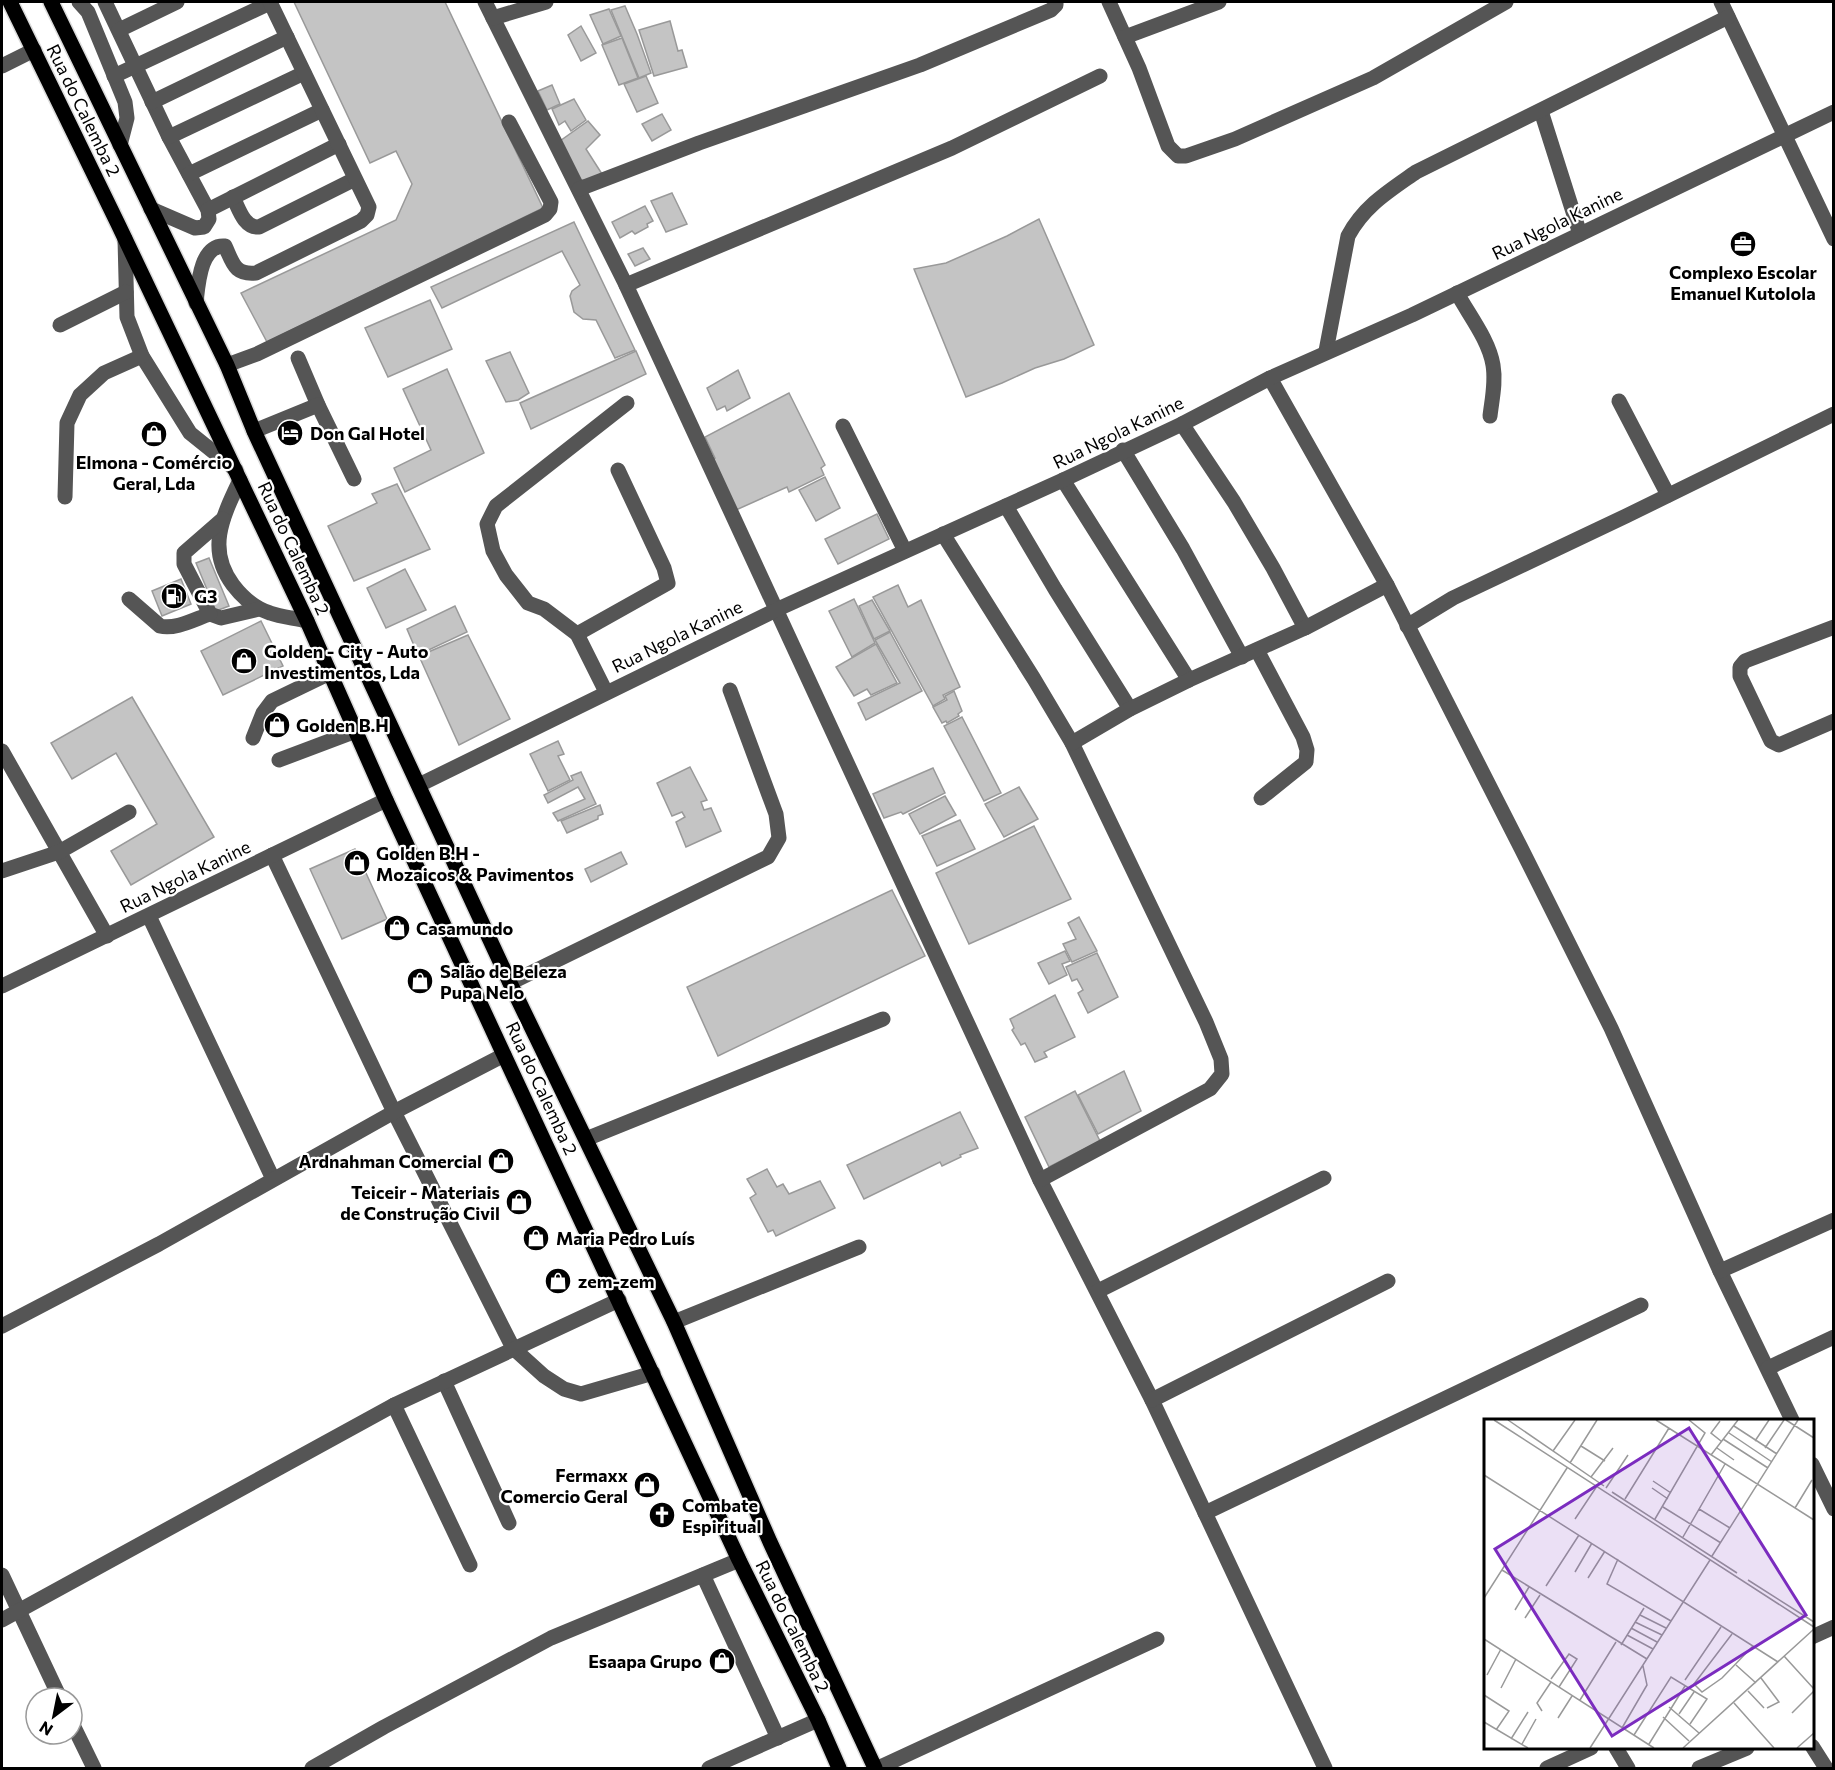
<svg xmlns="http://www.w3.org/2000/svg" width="1835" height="1770" font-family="Commissioner,sans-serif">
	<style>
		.building { fill: #c4c4c4; stroke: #999; stroke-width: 1.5 }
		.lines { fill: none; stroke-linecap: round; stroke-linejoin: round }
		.major-casing { stroke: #dbdbdb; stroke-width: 18 }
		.minor { stroke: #555; stroke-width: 15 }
		.major { stroke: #000; stroke-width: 15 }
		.labels { text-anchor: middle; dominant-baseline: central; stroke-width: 4.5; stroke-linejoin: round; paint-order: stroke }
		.street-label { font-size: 18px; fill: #000; stroke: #fff }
		.poi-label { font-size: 18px; font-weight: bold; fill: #000; stroke: #fff; text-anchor: start }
		.inset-road { fill: none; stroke: #999; stroke-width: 1.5 }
		.view { fill: #7b2cbf; fill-opacity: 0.15; stroke: #7b2cbf; stroke-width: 3 }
		.inset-edge { fill: none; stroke: #000; stroke-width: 3 }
	</style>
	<rect width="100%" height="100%" fill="#fff"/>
	<g class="building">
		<polygon points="294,2 445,2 543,208 267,342 241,293 396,220 412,184 396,151 370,163"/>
		<polygon points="625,6 637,34 651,73 639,78 611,10"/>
		<polygon points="609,9 621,36 603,44 590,15"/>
		<polygon points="670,21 678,51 682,50 687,67 654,76 639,30"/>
		<polygon points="581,26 596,53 581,61 568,35"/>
		<polygon points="622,38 638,78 619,85 602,45"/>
		<polygon points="646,76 658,103 637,112 624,84"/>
		<polygon points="552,85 560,104 547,110 538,91"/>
		<polygon points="574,99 586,120 571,131 565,121 559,125 552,109"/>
		<polygon points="662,114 671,130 652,141 642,124"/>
		<polygon points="588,121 600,135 586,149 602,174 589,180 580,180 560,141"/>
		<polygon points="672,193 687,224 666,232 651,201"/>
		<polygon points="645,206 653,221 647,224 648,227 635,234 632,231 620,238 612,222"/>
		<polygon points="1039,219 1094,345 1064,359 1035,368 1002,383 966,397 914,269 946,263 1007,236"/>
		<polygon points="574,222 635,350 615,358 596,320 583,319 574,312 570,296 572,291 580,285 562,251 442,308 431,287"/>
		<polygon points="643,248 650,259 635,266 628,254"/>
		<polygon points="430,300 452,349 388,377 365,328"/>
		<polygon points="636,351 646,374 531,429 520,403"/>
		<polygon points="510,352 529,393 518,400 506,402 486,361"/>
		<polygon points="447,369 484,453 405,492 394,468 431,450 403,389"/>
		<polygon points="738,370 750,398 727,411 725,406 717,410 707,388"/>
		<polygon points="789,393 825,465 821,468 824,475 789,492 787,487 736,510 712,461 715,458 705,437"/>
		<polygon points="825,477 840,508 816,521 799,490"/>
		<polygon points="397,484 430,549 354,581 328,526 377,503 372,494"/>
		<polygon points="877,514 889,539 838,564 825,539"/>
		<polygon points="209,558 229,606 216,611 196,563"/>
		<polygon points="405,569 426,610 386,628 367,588"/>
		<polygon points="181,579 191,604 162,616 152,591"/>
		<polygon points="898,585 908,607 921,600 960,687 943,695 945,699 933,706 873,597"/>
		<polygon points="854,599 875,643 852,657 829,611"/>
		<polygon points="872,600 890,631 874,639 859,606"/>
		<polygon points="455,606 467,632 418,655 407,629"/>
		<polygon points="261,621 283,666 223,695 201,651"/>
		<polygon points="890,632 922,691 866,720 858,703 900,683 875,640"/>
		<polygon points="468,635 510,719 459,745 419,656"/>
		<polygon points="876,644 897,683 871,695 867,689 854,696 836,667"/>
		<polygon points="954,691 962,711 958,714 959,716 947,723 946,721 942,723 933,707 947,700 945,696"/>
		<polygon points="132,697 214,837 131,885 111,851 157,824 116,753 72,779 51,743"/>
		<polygon points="962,717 1001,793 984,801 944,726"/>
		<polygon points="558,741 564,754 558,756 570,780 548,791 530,754"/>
		<polygon points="690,767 707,800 701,802 704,810 711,808 721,831 686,847 676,822 685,817 682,812 672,816 657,783"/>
		<polygon points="933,768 945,793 903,814 901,812 884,818 873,794"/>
		<polygon points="581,772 596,804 558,821 553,813 585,799 578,787 548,803 544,795 573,780 571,776"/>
		<polygon points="1019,787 1038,819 1004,837 985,804"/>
		<polygon points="945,796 956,815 920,834 909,814"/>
		<polygon points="600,805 603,814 598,816 598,819 567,833 561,821"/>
		<polygon points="960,820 975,849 937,866 922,836"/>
		<polygon points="1034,826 1071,899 969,944 936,873"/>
		<polygon points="355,849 387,919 342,939 310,869"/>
		<polygon points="621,852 627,864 591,882 585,869"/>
		<polygon points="892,890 925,956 718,1056 687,987"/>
		<polygon points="1079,917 1097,951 1072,962 1063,944 1076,939 1068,923"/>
		<polygon points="1065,951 1070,961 1062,964 1067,975 1049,984 1038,963"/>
		<polygon points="1097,953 1118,997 1088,1013 1078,993 1083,990 1077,979 1072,981 1066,967"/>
		<polygon points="1055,995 1075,1037 1044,1052 1047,1057 1035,1062 1025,1043 1021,1045 1012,1030 1014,1028 1010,1019"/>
		<polygon points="1124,1071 1141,1111 1098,1134 1078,1095"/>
		<polygon points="1075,1091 1100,1141 1049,1167 1025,1117"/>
		<polygon points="960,1112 978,1148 960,1155 961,1157 942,1166 940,1162 864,1199 847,1165"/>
		<polygon points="767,1169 777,1187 783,1184 789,1194 820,1181 835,1208 776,1236 773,1230 768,1232 750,1198 756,1194 747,1179"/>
	</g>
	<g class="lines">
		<defs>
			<g id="major">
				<polyline points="10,2 118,224 307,621 386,800 504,1055 739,1560 818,1720 839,1768"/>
				<polyline points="51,2 227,365 254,431 510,983 674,1322 770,1542 875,1768"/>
			</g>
		</defs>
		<use href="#major" class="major-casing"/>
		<g class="minor">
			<polyline points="79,2 88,12 125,102 127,118 120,145"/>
			<polyline points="105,2 169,137 208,210 209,219 204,227 195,228 151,209"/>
			<polyline points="485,2 626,285 1040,1180 1152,1400 1325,1768"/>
			<polyline points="1109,2 1139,68 1168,146 1178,156 1186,156 1235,139 1373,78 1506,2"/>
			<polyline points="1721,2 1834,239"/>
			<polyline points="493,18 546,2"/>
			<polyline points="119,30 177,2"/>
			<polyline points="1125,37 1219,2"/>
			<polyline points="2,66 34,50"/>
			<polyline points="114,76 270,3"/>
			<polyline points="152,102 287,37"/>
			<polyline points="1541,111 1580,234"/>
			<polyline points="169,137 304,73"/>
			<polyline points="189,174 322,110"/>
			<polyline points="579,189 699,143 920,65 1051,10 1056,5 1056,2"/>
			<path d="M233,197c6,12 11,31 26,30l96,-48"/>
			<polyline points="208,210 339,144"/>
			<polyline points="125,239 127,317 142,356 190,433 236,470"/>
			<polyline points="626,285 952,148 1100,76"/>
			<path d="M1457,293c12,22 32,47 36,72 3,17 -1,34 -3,51"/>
			<path d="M196,303c2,-17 4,-59 29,-57 8,17 9,29 31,27l105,-52 6,-6 2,-8 -99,-205"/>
			<polyline points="60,325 126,292"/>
			<path d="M1326,351l22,-115c16,-30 41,-45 68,-64l312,-155"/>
			<polyline points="298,358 318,405 354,479"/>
			<polyline points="227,365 257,354 545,215 550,209 551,202 509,122"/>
			<polyline points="1270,378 1387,585 1521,848 1611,1028 1720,1271 1792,1420"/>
			<polyline points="1619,401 1668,495"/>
			<polyline points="1182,424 1234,502 1273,568 1305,628"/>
			<polyline points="843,426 905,551"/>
			<polyline points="254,431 318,405"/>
			<polyline points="1123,450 1183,549 1242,657"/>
			<path d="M240,480c-17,36 -34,69 -7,105 10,13 21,23 37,28 11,4 25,5 37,8"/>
			<polyline points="1063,480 1189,680"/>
			<polyline points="65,497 67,423 80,395 104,373 142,356"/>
			<polyline points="1006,506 1055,589 1130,709"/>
			<polyline points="223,519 184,553 184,564 210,614 221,618 259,609"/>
			<polyline points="943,534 1034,679 1072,743 1206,1022 1221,1059 1222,1074 1210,1089 1040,1180"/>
			<path d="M129,599l31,27c15,4 35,-7 50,-12"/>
			<polyline points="1407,626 1453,598 1626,516 1834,414"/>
			<polyline points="1834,627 1745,661 1740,667 1740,676 1771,741 1779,745 1834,721"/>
			<polyline points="577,634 668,583 664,568 618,470"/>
			<polyline points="1257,650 1303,737 1307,750 1306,762 1261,798"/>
			<polyline points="606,692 577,634 544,609 528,603 506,575 493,551 487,524 496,506 627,403"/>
			<polyline points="253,738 263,713 272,701 330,673"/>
			<polyline points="1072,743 1130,709 1189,680 1305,628 1387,585"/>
			<polyline points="2,751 107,936"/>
			<polyline points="279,760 356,731"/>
			<polyline points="419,785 778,609 1063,480 1182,424 1270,378 1412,315 1834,112"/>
			<polyline points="272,855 394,1112 513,1348 544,1376 564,1389 581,1394 653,1373"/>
			<polyline points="2,871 59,852 129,812"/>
			<polyline points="149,916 273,1179"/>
			<polyline points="510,983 768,857 779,838 776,814 730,690"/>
			<polyline points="2,986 386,800"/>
			<polyline points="586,1139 883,1019"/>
			<polyline points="1720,1271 1834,1220"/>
			<polyline points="1098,1291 1324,1178"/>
			<polyline points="674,1322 859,1247"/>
			<polyline points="2,1326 159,1244 394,1112 504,1055"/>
			<polyline points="1768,1368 1834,1337"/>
			<polyline points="444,1381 509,1523"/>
			<polyline points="1152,1400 1388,1281"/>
			<polyline points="394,1405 470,1565"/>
			<polyline points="1812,1464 1834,1509"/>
			<polyline points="1205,1513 1641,1305"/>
			<polyline points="2,1575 60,1698"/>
			<polyline points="703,1575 778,1738"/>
			<polyline points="2,1620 394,1405 619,1300"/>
			<polyline points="1812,1637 1834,1627"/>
			<polyline points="72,1723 94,1768"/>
			<polyline points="1812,1746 1826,1768"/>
			<polyline points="1616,1748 1628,1768"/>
			<polyline points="312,1768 384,1727 551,1638 739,1560"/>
			<polyline points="709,1768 818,1720"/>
			<polyline points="878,1768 1157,1639"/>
			<polyline points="1547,1768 1591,1748"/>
			<polyline points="1699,1768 1747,1748"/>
		</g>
		<use href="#major" class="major"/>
	</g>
	<defs>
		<symbol id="office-disc" viewBox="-11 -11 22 22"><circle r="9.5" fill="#000" stroke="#fff"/><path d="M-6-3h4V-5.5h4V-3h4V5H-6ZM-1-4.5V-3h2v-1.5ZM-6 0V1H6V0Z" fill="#fff"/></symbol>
		<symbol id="hotel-disc" viewBox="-11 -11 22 22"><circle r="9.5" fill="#000" stroke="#fff"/><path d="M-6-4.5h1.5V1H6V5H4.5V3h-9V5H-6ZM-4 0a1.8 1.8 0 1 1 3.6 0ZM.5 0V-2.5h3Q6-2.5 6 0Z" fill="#fff"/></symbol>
		<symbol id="shop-disc" viewBox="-11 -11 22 22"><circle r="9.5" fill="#000" stroke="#fff"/><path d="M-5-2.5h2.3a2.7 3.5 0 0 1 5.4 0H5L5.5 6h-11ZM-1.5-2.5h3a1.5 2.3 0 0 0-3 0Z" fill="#fff"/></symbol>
		<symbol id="fuel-disc" viewBox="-11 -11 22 22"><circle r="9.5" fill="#000" stroke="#fff"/><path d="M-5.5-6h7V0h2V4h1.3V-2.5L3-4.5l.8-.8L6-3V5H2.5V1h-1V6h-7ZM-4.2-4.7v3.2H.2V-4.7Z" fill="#fff"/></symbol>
		<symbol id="church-disc" viewBox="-11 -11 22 22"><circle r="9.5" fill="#000" stroke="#fff"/><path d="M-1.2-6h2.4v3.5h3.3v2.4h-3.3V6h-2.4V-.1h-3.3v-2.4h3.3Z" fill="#fff"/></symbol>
	</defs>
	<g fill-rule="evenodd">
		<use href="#office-disc" x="1728" y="229" width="30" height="30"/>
		<use href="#hotel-disc" x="275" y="418" width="30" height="30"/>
		<use href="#shop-disc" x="139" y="419" width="30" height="30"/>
		<use href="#fuel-disc" x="159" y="581" width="30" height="30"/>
		<use href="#shop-disc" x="229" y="646" width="30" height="30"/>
		<use href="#shop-disc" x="262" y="710" width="30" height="30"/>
		<use href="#shop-disc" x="342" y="848" width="30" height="30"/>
		<use href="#shop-disc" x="382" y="913" width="30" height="30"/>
		<use href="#shop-disc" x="405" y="966" width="30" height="30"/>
		<use href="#shop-disc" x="486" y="1146" width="30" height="30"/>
		<use href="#shop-disc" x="504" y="1187" width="30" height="30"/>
		<use href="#shop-disc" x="521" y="1223" width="30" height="30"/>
		<use href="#shop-disc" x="543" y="1266" width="30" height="30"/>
		<use href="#shop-disc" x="632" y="1470" width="30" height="30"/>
		<use href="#church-disc" x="647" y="1500" width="30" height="30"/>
		<use href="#shop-disc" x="707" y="1646" width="30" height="30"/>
	</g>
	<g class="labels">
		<g class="street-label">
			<text transform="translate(84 110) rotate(64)">Rua do Calemba 2</text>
			<text transform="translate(1557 223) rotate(-26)">Rua Ngola Kanine</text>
			<text transform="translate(1118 432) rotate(-26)">Rua Ngola Kanine</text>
			<text transform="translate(294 548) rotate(65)">Rua do Calemba 2</text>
			<text transform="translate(677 636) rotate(-26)">Rua Ngola Kanine</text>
			<text transform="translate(185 876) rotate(-26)">Rua Ngola Kanine</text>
			<text transform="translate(542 1088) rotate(65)">Rua do Calemba 2</text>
			<text transform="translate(793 1626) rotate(64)">Rua do Calemba 2</text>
		</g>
		<g class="poi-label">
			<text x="1743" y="272" text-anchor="middle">Complexo Escolar<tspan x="1743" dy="21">Emanuel Kutolola</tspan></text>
			<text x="310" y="433">Don Gal Hotel</text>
			<text x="154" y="462" text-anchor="middle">Elmona - Comércio<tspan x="154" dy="21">Geral, Lda</tspan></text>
			<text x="194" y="596">G3</text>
			<text x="264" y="651">Golden - City - Auto<tspan x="264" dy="21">Investimentos, Lda</tspan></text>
			<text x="296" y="725">Golden B.H</text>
			<text x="376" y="853">Golden B.H -<tspan x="376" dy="21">Mozaicos &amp; Pavimentos</tspan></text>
			<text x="416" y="928">Casamundo</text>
			<text x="440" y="971">Salão de Beleza<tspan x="440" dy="21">Pupa Nelo</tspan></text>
			<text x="482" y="1161" text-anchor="end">Ardnahman Comercial</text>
			<text x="500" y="1192" text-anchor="end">Teiceir - Materiais<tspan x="500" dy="21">de Construção Civil</tspan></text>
			<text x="556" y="1238">Maria Pedro Luís</text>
			<text x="578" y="1281">zem-zem</text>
			<text x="628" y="1475" text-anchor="end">Fermaxx<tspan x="628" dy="21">Comercio Geral</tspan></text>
			<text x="682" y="1505">Combate<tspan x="682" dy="21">Espiritual</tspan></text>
			<text x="702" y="1661" text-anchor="end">Esaapa Grupo</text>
		</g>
	</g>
	<g transform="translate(1484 1419)">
		<rect width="330" height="330" fill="#fff"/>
		<path class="inset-road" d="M10,1l320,207M24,1l96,66M172,1l158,100M302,1l28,18M236,2l-9,12 10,8M250,7l43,28M245,14l43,29M239,20l45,29M271,22l14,-21M97,27l24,15M233,29l17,12M281,29l19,-28M69,32l22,-31M227,36l27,-35M86,44l27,-43M0,56l294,187M107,58l22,-29M169,62l18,12M122,69l22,-33M168,69l16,11M128,73l125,81M141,80l44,-71M179,88l58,36M311,89l17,-28M215,90l31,19M91,100l22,-33M171,100l50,-86 -16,-13M199,118l42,-73M228,137l86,-136M134,140l-11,25 64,37M18,151l145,89M91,153l17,-29M104,159l17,-27M264,161l66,42M62,167l33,-51M0,179l83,-130M31,191l14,-23M156,196l26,13M41,199l15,-23M151,203l27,13M147,209l26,14M248,215l-38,50 8,8 20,-14 31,-32M143,216l26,14M0,220l170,109M137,226l23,-37M300,237l30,33M252,246l20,18M3,256l14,-26M277,259l18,24 -12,6M67,260l18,-25 8,5 -18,28M201,261l36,-53M17,269l15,-29M264,272l16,17M0,276l25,16 -13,19M96,281l36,-58M250,284l40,45M185,288l30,26M58,292l-5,-8 14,-21M308,294l22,-22M195,295l15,-22M179,298l26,24M74,299l14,-22M0,303l44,26M138,309l25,-43 -4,-19M150,316l37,-58 36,22 -17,25M27,320l17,-27M38,325l14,-25M165,325l36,-58M106,329l120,-188M199,329l131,-119M313,329l17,-15"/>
		<path class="view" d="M205,9l117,187 -194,121 -117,-187z"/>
		<rect width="330" height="330" class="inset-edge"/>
	</g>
	<rect width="1835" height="1770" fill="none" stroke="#000000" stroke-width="6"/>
	<g transform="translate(54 1716) rotate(212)"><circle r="28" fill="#ffffff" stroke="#999999" stroke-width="1.5"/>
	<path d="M0-4.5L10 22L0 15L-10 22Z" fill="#000000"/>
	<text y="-9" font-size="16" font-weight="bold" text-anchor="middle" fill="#000000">N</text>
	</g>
</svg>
